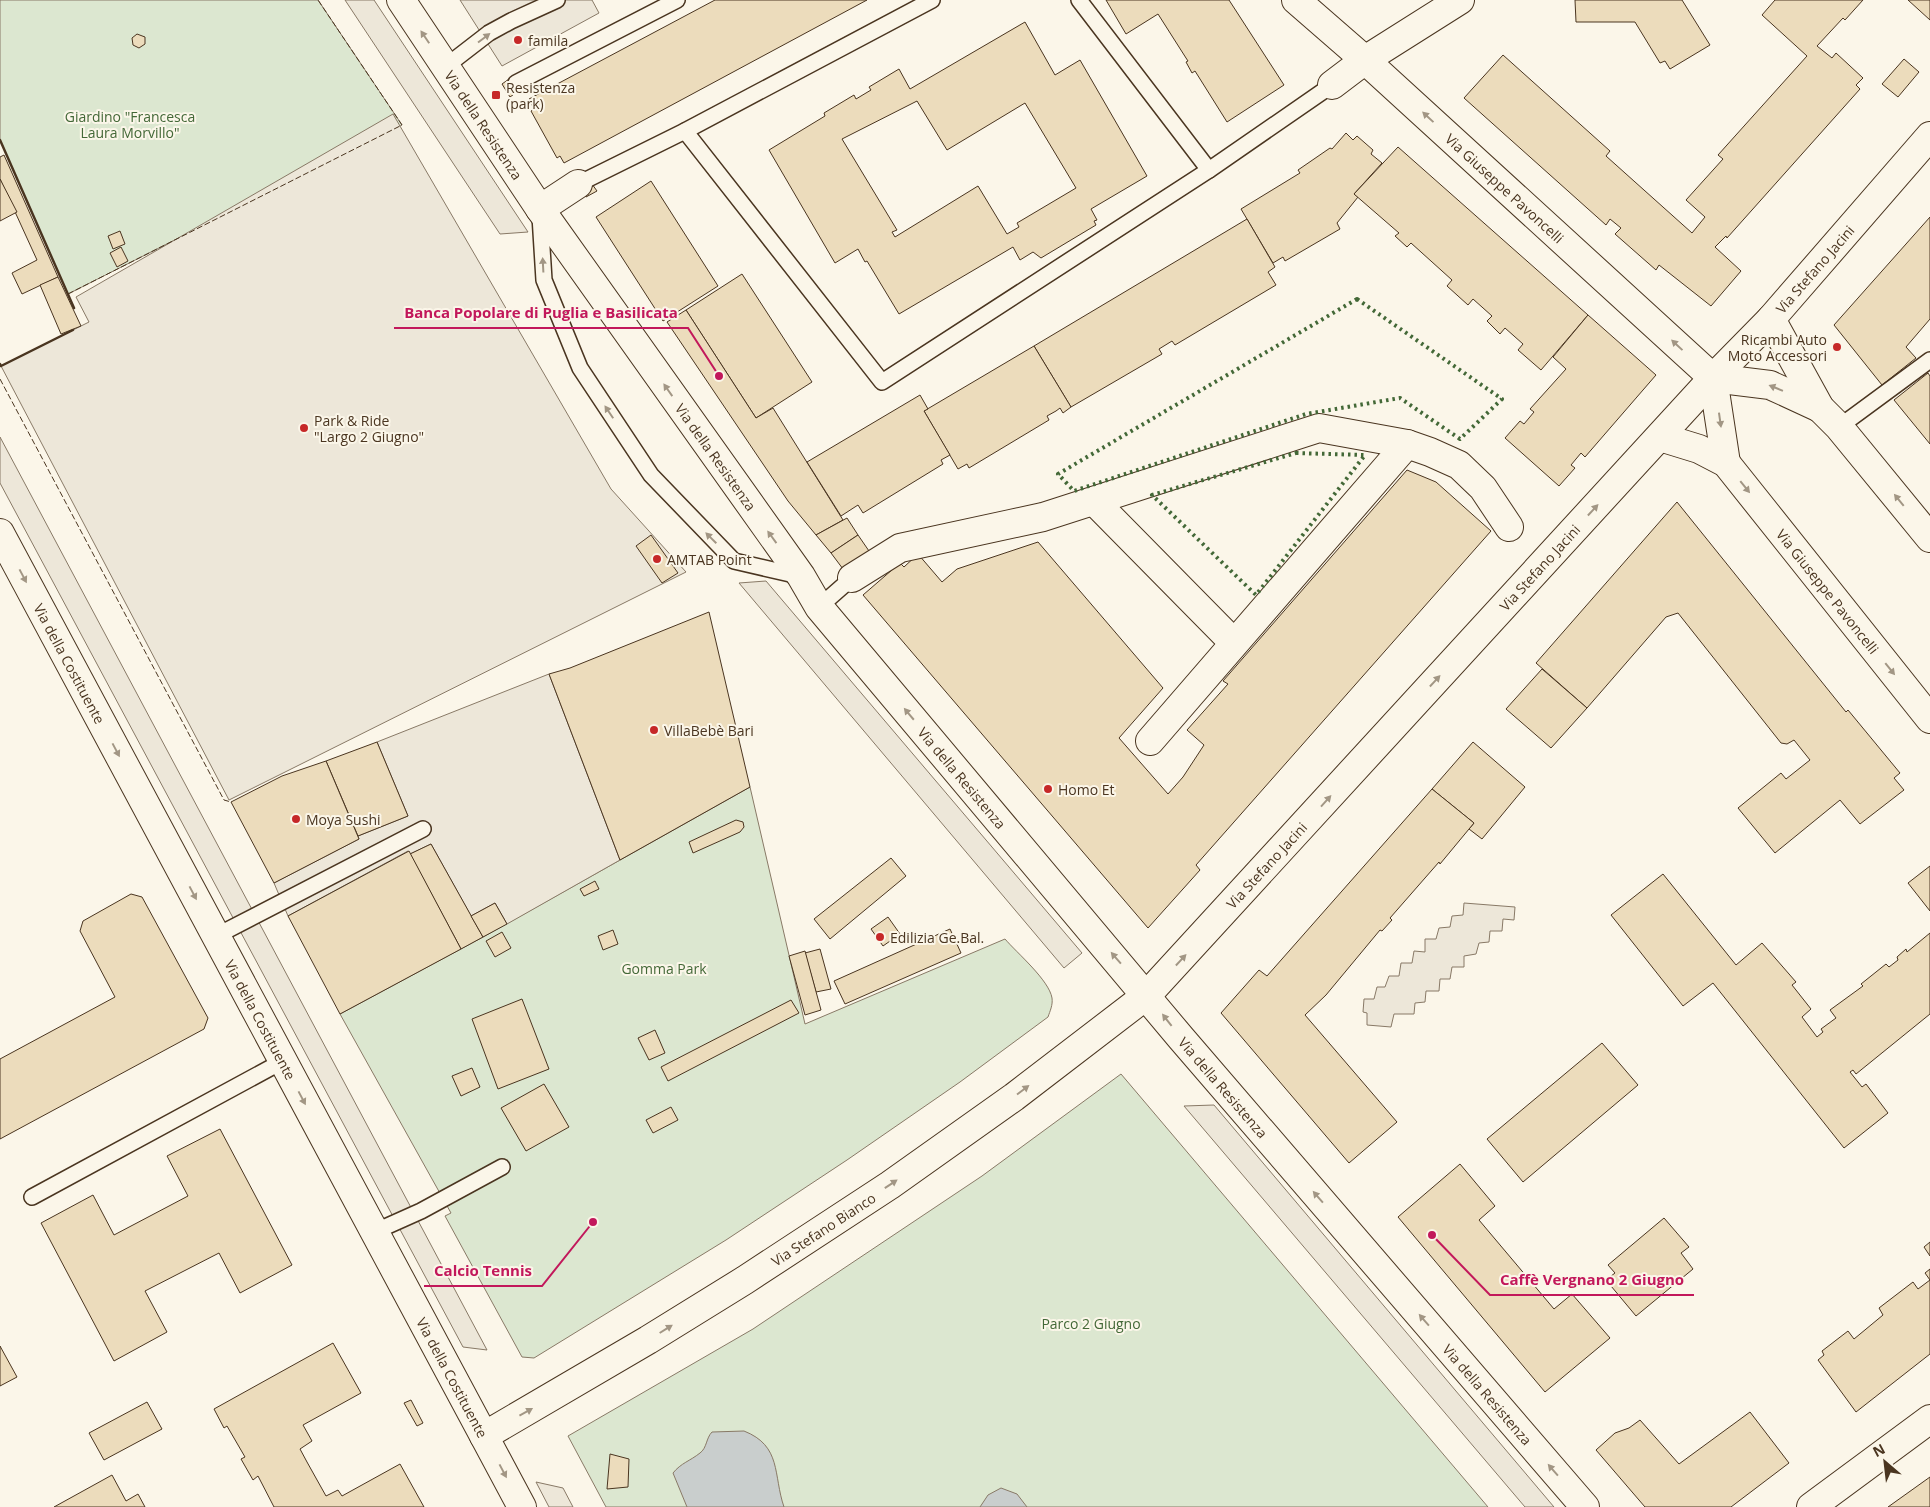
<svg xmlns="http://www.w3.org/2000/svg" width="1930" height="1507" font-family="'Open Sans',sans-serif">
	<style>
		.green { fill: #dce7d0; stroke: #887966 }
		.parking { fill: #ede7d9; stroke: #887966 }
		.water { fill: #c9cecd; stroke: #887966 }
		.building { fill: #ecdcbc; stroke: #4a3520; fill-rule: evenodd }
		.lines { fill: none; stroke-linecap: round; stroke-linejoin: round }
		.service-casing { stroke: #4a3520; stroke-width: 18 }
		.minor-casing { stroke: #4a3520; stroke-width: 30 }
		.tertiary-casing { stroke: #4a3520; stroke-width: 30 }
		.primary-casing { stroke: #4a3520; stroke-width: 30 }
		.service { stroke: #fbf6e9; stroke-width: 15 }
		.minor { stroke: #fbf6e9; stroke-width: 28 }
		.tertiary { stroke: #fbf6e9; stroke-width: 28 }
		.primary { stroke: #fbf6e9; stroke-width: 28 }
		.hedge { stroke: #436837; stroke-width: 4; stroke-dasharray: 2.5 4; stroke-linecap: butt }
		.fence { stroke: #4a3520; stroke-width: 1; stroke-dasharray: 6 2.5; stroke-linecap: butt }
		.wall { stroke: #4a3520; stroke-width: 2.5 }
		.oneway { fill: #a29684 }
		.poi-dot { fill: #c62828; stroke: #fbf6e9; stroke-width: 2 }
		.labels { text-anchor: middle; dominant-baseline: central; stroke-width: 4; stroke-linejoin: round; paint-order: stroke }
		.poi-label { font-size: 14px; fill: #4a3520; stroke: #fbf6e9; text-anchor: start }
		.park-label { font-size: 14px; fill: #436837; stroke: #fbf6e9 }
		.street-label { font-size: 14px; fill: #4a3520; stroke: #fbf6e9 }
		.leader { fill: none; stroke: #c2185b; stroke-width: 2 }
		.callout-dot { fill: #c2185b; stroke: #fbf6e9; stroke-width: 2 }
		.callout-label { font-size: 15px; text-anchor: middle; font-weight: bold; fill: #c2185b; stroke: #fbf6e9; stroke-width: 4; stroke-linejoin: round; paint-order: stroke }
	</style>
	<rect width="100%" height="100%" fill="#fbf6e9"/>
	<g class="green">
		<polygon points="0,0 318,0 402,125 68,294 0,140"/>
		<path d="M750,787l55,237 200,-85c12,14 44,41 47,59 1,7 -2,13 -4,19l-88,65 -113,78 -121,80 -192,118 -12,-1 -77,-141 6,-3 -111,-199 143,-77z"/>
		<polygon points="1121,1074 1488,1507 606,1507 568,1436 753,1329 982,1176"/>
	</g>
	<g class="parking">
		<polygon points="345,0 374,0 528,232 500,234"/>
		<polygon points="460,0 592,0 599,13 502,66"/>
		<polygon points="393,114 611,489 686,572 229,800 1,366 89,322 76,297"/>
		<polygon points="0,437 487,1350 463,1347 0,483"/>
		<polygon points="766,581 1082,953 1064,968 739,583"/>
		<polygon points="549,674 620,860 507,924 495,903 471,916 431,844 410,854 408,851 288,916 274,883 359,839 358,836 408,816 377,742"/>
		<polygon points="1464,903 1515,907 1514,920 1503,919 1502,931 1490,931 1489,942 1479,943 1476,954 1464,956 1464,967 1452,967 1450,979 1440,979 1439,991 1426,991 1425,1002 1415,1003 1414,1014 1394,1014 1391,1027 1367,1025 1367,1013 1363,1012 1364,999 1374,999 1377,987 1385,987 1389,976 1399,976 1401,963 1412,963 1414,951 1425,952 1425,939 1436,939 1439,928 1450,927 1452,916 1463,915"/>
		<polygon points="1214,1105 1554,1507 1525,1507 1184,1106"/>
		<polygon points="536,1482 563,1488 573,1507 549,1507"/>
	</g>
	<g class="water">
		<path d="M744,1431c38,15 29,44 40,76h-97l-14,-34c8,-10 17,-12 27,-20 7,-5 6,-15 12,-21z"/>
		<polygon points="1001,1488 1017,1494 1027,1507 980,1507 988,1495"/>
	</g>
	<g class="building">
		<polygon points="715,0 867,0 564,163 560,156 557,158 531,111 534,109 529,99"/>
		<polygon points="1106,0 1229,0 1284,85 1227,122 1195,71 1192,73 1186,62 1188,61 1186,58 1158,14 1126,34"/>
		<polygon points="1575,0 1682,0 1710,45 1670,69 1665,61 1660,63 1635,22 1576,22"/>
		<polygon points="1775,0 1863,0 1845,20 1843,18 1817,46 1832,58 1836,53 1863,78 1856,85 1860,89 1727,238 1726,236 1715,247 1741,271 1711,306 1659,265 1656,270 1615,234 1621,228 1610,219 1606,225 1464,98 1503,55 1610,151 1606,156 1692,233 1705,217 1686,200 1723,159 1718,155 1807,56 1762,15"/>
		<polygon points="1908,0 1930,0 1930,20"/>
		<path d="M1025,22l30,53 25,-15 67,116 -56,33 6,11 -3,1 2,4 -55,33 -8,-6 -13,8 -7,-13 -114,67 -32,-53 -2,1 -7,-13 -23,14 -66,-113 56,-34 -1,-3 30,-18 2,4 15,-9 -2,-3 30,-18 11,20zM917,101l30,49 78,-47 51,85 -59,35 2,4 -12,7 -29,-48 -83,51 -3,-5 5,-2 -55,-91z"/>
		<polygon points="137,34 145,37 145,44 139,48 133,45 132,38"/>
		<polygon points="1904,59 1919,72 1898,97 1882,84"/>
		<polygon points="509,79 517,92 510,97 502,84"/>
		<polygon points="1346,133 1353,140 1357,136 1373,150 1371,154 1382,163 1354,194 1358,197 1337,223 1340,229 1285,261 1283,257 1273,263 1241,209 1300,173 1298,170 1330,148 1332,149"/>
		<polygon points="1398,147 1588,315 1541,370 1518,350 1523,344 1505,328 1500,334 1487,321 1492,316 1473,299 1468,305 1447,286 1452,280 1411,243 1407,247 1395,236 1399,233 1354,194"/>
		<polygon points="4,155 58,277 22,294 12,273 37,260 0,179 0,157"/>
		<polygon points="0,179 17,212 0,221"/>
		<polygon points="651,181 718,286 663,321 596,217"/>
		<polygon points="592,184 597,191 586,197 581,189"/>
		<polygon points="1930,217 1930,319 1906,347 1916,358 1882,385 1834,325"/>
		<polygon points="1247,219 1275,267 1268,272 1276,285 1175,345 1172,341 1159,349 1162,354 1071,407 1034,346"/>
		<polygon points="120,231 125,244 113,249 108,236"/>
		<polygon points="121,247 128,261 117,267 110,253"/>
		<polygon points="742,274 812,382 756,418 686,310"/>
		<polygon points="58,277 81,326 61,334 40,285"/>
		<polygon points="686,310 756,418 773,408 843,520 816,535 788,501 667,322"/>
		<polygon points="1588,315 1656,375 1585,457 1581,453 1571,465 1575,468 1559,486 1505,438 1520,421 1524,424 1534,412 1530,409 1566,369 1553,357"/>
		<polygon points="1034,346 1071,407 1063,413 1060,408 1056,411 1047,416 1049,420 969,468 967,464 958,469 924,411"/>
		<polygon points="1928,373 1930,376 1930,444 1894,400"/>
		<polygon points="920,395 928,409 924,411 950,455 941,460 943,464 863,513 858,505 841,516 807,462"/>
		<polygon points="1407,470 1436,482 1491,531 1196,865 1200,870 1148,928 863,595 900,563 904,567 918,554 942,582 957,569 1038,542 1163,688 1119,738 1168,794 1183,777 1204,745 1187,730 1228,684 1223,681"/>
		<polygon points="1677,502 1846,712 1848,710 1900,773 1894,778 1904,790 1860,824 1840,800 1775,853 1738,808 1781,773 1786,779 1810,760 1794,740 1787,744 1781,743 1678,613 1666,617 1587,708 1536,663"/>
		<polygon points="847,518 858,535 831,553 816,535"/>
		<polygon points="651,535 678,573 662,583 636,546"/>
		<polygon points="858,535 869,551 843,569 831,553"/>
		<polygon points="709,612 750,787 620,860 549,674 570,668"/>
		<polygon points="1542,669 1587,708 1551,748 1506,709"/>
		<polygon points="377,742 408,816 358,836 326,761"/>
		<polygon points="1473,742 1525,787 1482,839 1469,829 1474,823 1432,789"/>
		<polygon points="326,761 359,839 274,883 231,802 282,776"/>
		<polygon points="1432,789 1474,823 1440,864 1439,862 1390,918 1392,920 1382,931 1380,930 1326,995 1305,1015 1397,1122 1349,1163 1221,1013 1259,970 1267,976"/>
		<polygon points="736,820 743,822 744,827 740,832 693,853 689,842"/>
		<polygon points="431,844 483,937 461,949 410,854"/>
		<polygon points="409,851 461,949 340,1014 288,916"/>
		<polygon points="891,858 906,876 830,939 814,919"/>
		<polygon points="1930,866 1930,911 1908,883"/>
		<polygon points="1663,874 1736,965 1762,943 1796,982 1792,985 1811,1009 1802,1017 1817,1037 1823,1032 1821,1029 1836,1018 1830,1010 1863,986 1861,984 1886,964 1889,967 1898,960 1897,957 1906,949 1907,952 1930,933 1930,1014 1856,1074 1853,1070 1850,1072 1862,1087 1866,1084 1888,1113 1844,1148 1713,983 1683,1006 1611,915"/>
		<polygon points="595,881 599,889 584,896 580,889"/>
		<polygon points="131,894 142,897 208,1018 204,1029 0,1139 0,1059 115,997 80,931 83,921"/>
		<polygon points="495,903 507,924 483,937 471,916"/>
		<polygon points="888,917 900,934 883,946 871,929"/>
		<polygon points="950,929 961,953 845,1004 834,981"/>
		<polygon points="613,930 618,944 603,950 598,936"/>
		<polygon points="502,932 511,948 495,957 486,941"/>
		<polygon points="820,949 831,989 816,992 805,953"/>
		<polygon points="805,951 821,1010 805,1015 789,956"/>
		<polygon points="522,999 549,1069 498,1089 472,1019"/>
		<polygon points="791,1000 799,1013 668,1081 661,1067"/>
		<polygon points="655,1030 665,1053 649,1060 638,1038"/>
		<polygon points="1602,1043 1638,1085 1523,1182 1487,1139"/>
		<polygon points="472,1068 480,1087 461,1096 452,1076"/>
		<polygon points="544,1084 569,1127 526,1151 501,1108"/>
		<polygon points="671,1107 678,1120 653,1133 646,1120"/>
		<polygon points="220,1129 292,1265 240,1293 219,1253 145,1291 167,1332 114,1361 41,1223 93,1195 114,1235 188,1196 167,1156"/>
		<polygon points="1460,1164 1495,1206 1479,1220 1554,1309 1572,1294 1610,1338 1545,1392 1398,1217"/>
		<polygon points="1664,1218 1689,1247 1681,1253 1693,1269 1636,1316 1606,1280 1615,1273 1608,1265"/>
		<polygon points="1930,1242 1930,1256 1924,1247"/>
		<polygon points="1930,1269 1930,1354 1856,1412 1818,1360 1824,1355 1822,1351 1848,1331 1854,1339 1883,1315 1879,1308 1913,1282 1918,1289 1930,1280 1925,1273"/>
		<polygon points="333,1343 361,1393 303,1425 312,1441 300,1449 307,1462 326,1496 338,1490 342,1496 400,1464 424,1507 274,1507 258,1476 253,1480 241,1459 245,1457 227,1426 224,1428 214,1409"/>
		<polygon points="0,1346 17,1377 0,1386"/>
		<polygon points="411,1400 423,1423 417,1426 404,1403"/>
		<polygon points="147,1402 162,1429 104,1460 89,1433"/>
		<polygon points="1750,1412 1789,1463 1731,1507 1645,1507 1596,1450 1615,1433 1629,1428 1640,1420 1679,1464"/>
		<polygon points="610,1454 629,1459 628,1487 607,1489"/>
		<polygon points="112,1475 126,1501 138,1494 145,1507 54,1507"/>
		<polygon points="1930,1477 1930,1507 1888,1507"/>
	</g>
	<g class="lines">
		<defs>
			<g id="service">
				<polyline points="1079,0 1209,170 1332,85"/>
				<polyline points="445,67 489,33 511,21 557,0"/>
				<polyline points="516,83 677,0"/>
				<polyline points="685,131 882,382 1209,170"/>
				<polyline points="578,184 685,131 932,0"/>
				<polyline points="540,216 544,280 580,368 651,475 734,561 799,576"/>
				<polyline points="1839,427 1930,360"/>
				<polyline points="819,607 852,578"/>
				<polyline points="216,936 423,829"/>
				<polyline points="32,1197 283,1061"/>
				<polyline points="374,1232 421,1211 502,1167"/>
			</g>
			<g id="minor">
				<path id="s1" d="M1296,0l69,60 348,318 57,7 50,23"/>
				<polyline points="1332,85 1365,60 1460,0"/>
				<polyline points="540,209 578,184"/>
				<polyline points="1771,319 1820,408 1839,427 1930,538"/>
				<polyline points="1713,378 1726,463"/>
				<path id="s2" d="M1660,437l39,12 27,14 204,256"/>
				<polyline points="1094,501 1234,643"/>
				<polyline points="852,578 900,548 1043,517 1319,428 1407,444 1430,452 1459,465 1483,488 1509,527"/>
				<polyline points="1150,741 1407,444"/>
				<polyline points="1811,1507 1930,1419"/>
			</g>
			<g id="tertiary">
				<path id="s3" d="M401,0l139,209 261,367 18,31 362,431 404,469"/>
				<polyline points="484,1436 522,1507"/>
			</g>
			<g id="primary">
				<path id="s4" d="M0,533l484,903 164,-96 97,-60 145,-95 124,-88 133,-102 566,-617 58,-59 159,-183"/>
			</g>
		</defs>
		<use href="#service" class="service-casing"/>
		<use href="#minor" class="minor-casing"/>
		<use href="#tertiary" class="tertiary-casing"/>
		<use href="#primary" class="primary-casing"/>
		<use href="#service" class="service"/>
		<use href="#minor" class="minor"/>
		<use href="#tertiary" class="tertiary"/>
		<use href="#primary" class="primary"/>
		<g class="hedge">
			<polygon points="1357,299 1502,399 1460,439 1400,398 1306,414 1074,491 1058,474"/>
			<polygon points="1296,453 1365,455 1256,595 1152,495"/>
		</g>
		<g class="fence">
			<polyline points="68,294 402,125 318,0"/>
			<polyline points="0,367 1,366"/>
			<polyline points="0,379 224,800 231,802"/>
		</g>
		<g class="wall">
			<polyline points="0,140 74,308"/>
			<polyline points="0,364 1,366 73,330"/>
		</g>
	</g>
	<defs><path id="oneway-solid" d="M-6-.8H1V-3.2L6.5 0L1 3.2V.8H-6Z" transform="scale(1.25)"/></defs>
	<g class="oneway">
		<use href="#oneway-solid" transform="translate(425 37) rotate(-124)"/>
		<use href="#oneway-solid" transform="translate(484 38) rotate(-37)"/>
		<use href="#oneway-solid" transform="translate(1428 117) rotate(-137)"/>
		<use href="#oneway-solid" transform="translate(543 265) rotate(-93)"/>
		<use href="#oneway-solid" transform="translate(1677 345) rotate(-137)"/>
		<use href="#oneway-solid" transform="translate(1776 388) rotate(-158)"/>
		<use href="#oneway-solid" transform="translate(668 390) rotate(-125)"/>
		<use href="#oneway-solid" transform="translate(609 412) rotate(-124)"/>
		<use href="#oneway-solid" transform="translate(1720 420) rotate(82)"/>
		<use href="#oneway-solid" transform="translate(1745 487) rotate(51)"/>
		<use href="#oneway-solid" transform="translate(1899 500) rotate(-129)"/>
		<use href="#oneway-solid" transform="translate(1593 510) rotate(-47)"/>
		<use href="#oneway-solid" transform="translate(772 537) rotate(-126)"/>
		<use href="#oneway-solid" transform="translate(711 538) rotate(-135)"/>
		<use href="#oneway-solid" transform="translate(23 576) rotate(62)"/>
		<use href="#oneway-solid" transform="translate(1890 669) rotate(51)"/>
		<use href="#oneway-solid" transform="translate(1435 681) rotate(-47)"/>
		<use href="#oneway-solid" transform="translate(909 714) rotate(-130)"/>
		<use href="#oneway-solid" transform="translate(116 750) rotate(62)"/>
		<use href="#oneway-solid" transform="translate(1326 801) rotate(-48)"/>
		<use href="#oneway-solid" transform="translate(193 893) rotate(62)"/>
		<use href="#oneway-solid" transform="translate(1116 958) rotate(-131)"/>
		<use href="#oneway-solid" transform="translate(1181 960) rotate(-47)"/>
		<use href="#oneway-solid" transform="translate(1167 1020) rotate(-128)"/>
		<use href="#oneway-solid" transform="translate(1023 1090) rotate(-37)"/>
		<use href="#oneway-solid" transform="translate(302 1098) rotate(62)"/>
		<use href="#oneway-solid" transform="translate(891 1184) rotate(-34)"/>
		<use href="#oneway-solid" transform="translate(1318 1197) rotate(-131)"/>
		<use href="#oneway-solid" transform="translate(1424 1320) rotate(-131)"/>
		<use href="#oneway-solid" transform="translate(666 1329) rotate(-32)"/>
		<use href="#oneway-solid" transform="translate(526 1412) rotate(-29)"/>
		<use href="#oneway-solid" transform="translate(1553 1470) rotate(-131)"/>
		<use href="#oneway-solid" transform="translate(503 1471) rotate(62)"/>
	</g>
	<g class="poi-dot">
		<circle cx="518" cy="40" r="5"/>
		<rect x="491" y="90" width="10" height="10" rx="2.5"/>
		<circle cx="1837" cy="347" r="5"/>
		<circle cx="304" cy="428" r="5"/>
		<circle cx="657" cy="559" r="5"/>
		<circle cx="654" cy="730" r="5"/>
		<circle cx="1048" cy="789" r="5"/>
		<circle cx="296" cy="819" r="5"/>
		<circle cx="880" cy="937" r="5"/>
	</g>
	<g class="labels">
		<g class="poi-label">
			<text x="528" y="40">famila</text>
			<text x="506" y="87">Resistenza<tspan x="506" dy="16">(park)</tspan></text>
			<text x="1827" y="339" text-anchor="end">Ricambi Auto<tspan x="1827" dy="16">Moto Accessori</tspan></text>
			<text x="314" y="420">Park &amp; Ride<tspan x="314" dy="16">"Largo 2 Giugno"</tspan></text>
			<text x="667" y="559">AMTAB Point</text>
			<text x="664" y="730">VillaBebè Bari</text>
			<text x="1058" y="789">Homo Et</text>
			<text x="306" y="819">Moya Sushi</text>
			<text x="890" y="937">Edilizia Ge.Bal.</text>
		</g>
		<g class="park-label">
			<text x="130" y="116">Giardino "Francesca<tspan x="130" dy="16">Laura Morvillo"</tspan></text>
			<text x="664" y="968">Gomma Park</text>
			<text x="1091" y="1323">Parco 2 Giugno</text>
		</g>
		<g class="street-label">
			<text stroke="none"><textPath href="#s3" startOffset="150">Via della Resistenza</textPath></text>
			<text stroke="none"><textPath href="#s1" startOffset="281">Via Giuseppe Pavoncelli</textPath></text>
			<text stroke="none"><textPath href="#s4" startOffset="2808">Via Stefano Jacini</textPath></text>
			<text stroke="none"><textPath href="#s3" startOffset="555">Via della Resistenza</textPath></text>
			<text stroke="none"><textPath href="#s4" startOffset="2402">Via Stefano Jacini</textPath></text>
			<text stroke="none"><textPath href="#s2" startOffset="235">Via Giuseppe Pavoncelli</textPath></text>
			<text stroke="none"><textPath href="#s4" startOffset="148">Via della Costituente</textPath></text>
			<text stroke="none"><textPath href="#s3" startOffset="960">Via della Resistenza</textPath></text>
			<text stroke="none"><textPath href="#s4" startOffset="1998">Via Stefano Jacini</textPath></text>
			<text stroke="none"><textPath href="#s4" startOffset="552">Via della Costituente</textPath></text>
			<text stroke="none"><textPath href="#s3" startOffset="1365">Via della Resistenza</textPath></text>
			<text stroke="none"><textPath href="#s4" startOffset="1422">Via Stefano Bianco</textPath></text>
			<text stroke="none"><textPath href="#s4" startOffset="958">Via della Costituente</textPath></text>
			<text stroke="none"><textPath href="#s3" startOffset="1770">Via della Resistenza</textPath></text>
		</g>
	</g>
	<path class="leader" d="M719 376L688 328H394M593 1222L542 1286H424M1432 1235L1490 1295H1694"/>
	<g class="callout-dot">
		<circle cx="719" cy="376" r="5"/>
		<circle cx="593" cy="1222" r="5"/>
		<circle cx="1432" cy="1235" r="5"/>
	</g>
	<g class="callout-label">
		<text x="541" y="318">Banca Popolare di Puglia e Basilicata</text>
		<text x="483" y="1276">Calcio Tennis</text>
		<text x="1592" y="1285">Caffè Vergnano 2 Giugno</text>
	</g>
	<g transform="translate(1885 1462) rotate(332)" stroke="#fbf6e9" stroke-width="4" paint-order="stroke">
	<path d="M0-4L9 19L0 12L-9 19Z" fill="#4a3520"/>
	<text y="-8" font-size="14" font-weight="bold" text-anchor="middle" fill="#4a3520">N</text>
	</g>
</svg>
